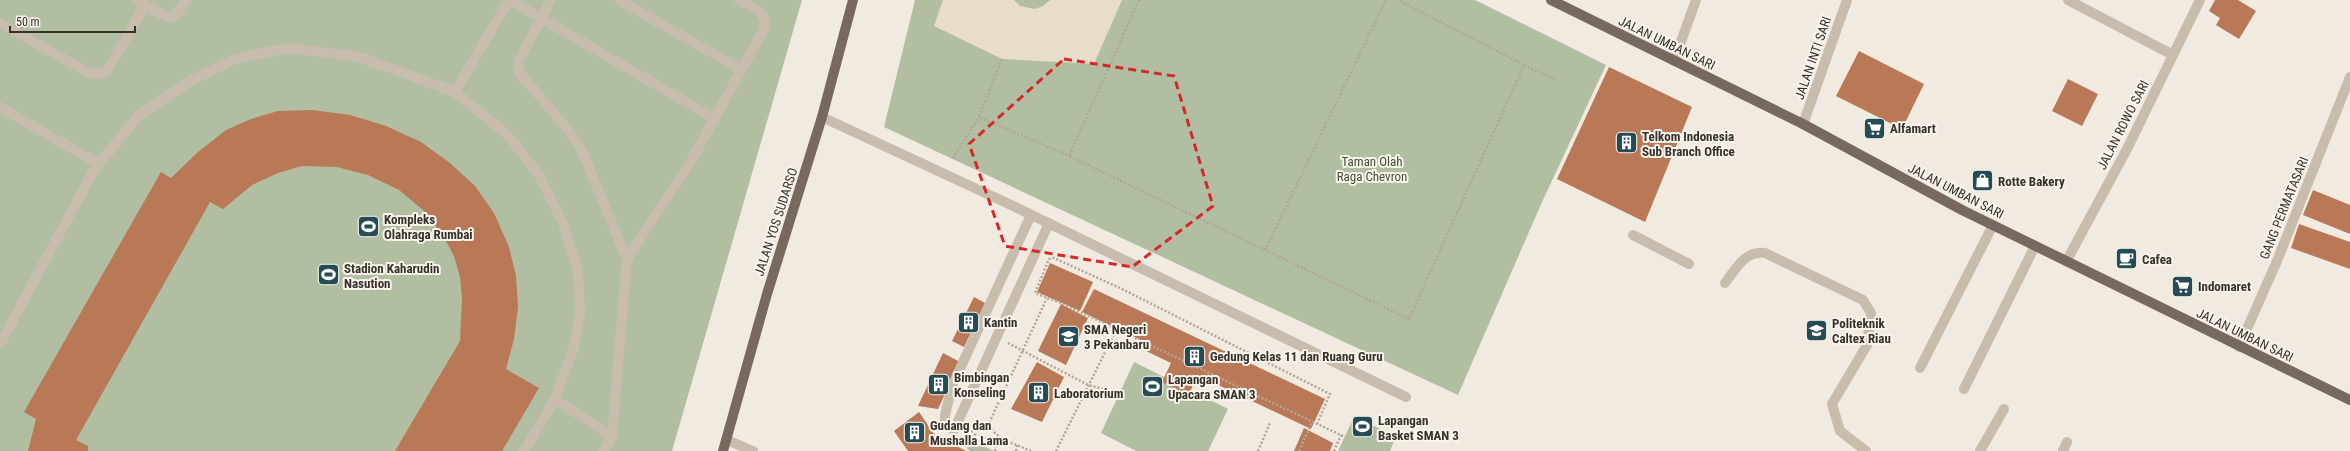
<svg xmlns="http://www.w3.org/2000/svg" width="2350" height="451" font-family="'Roboto Condensed',sans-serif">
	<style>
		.green { fill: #b1bea1 }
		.plaza { fill: #e7ddc9 }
		.building { fill: #b97856 }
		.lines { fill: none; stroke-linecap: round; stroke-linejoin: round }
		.path { stroke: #b3a697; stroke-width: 2.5; stroke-dasharray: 2 2; stroke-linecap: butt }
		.minor { stroke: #c8bcad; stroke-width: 10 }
		.major { stroke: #77695e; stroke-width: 10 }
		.marked { fill: none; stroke: #d62828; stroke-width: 3; stroke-dasharray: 8 5; stroke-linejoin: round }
		.labels { text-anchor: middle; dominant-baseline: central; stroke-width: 4; stroke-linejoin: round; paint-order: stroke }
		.street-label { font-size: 13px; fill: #37302b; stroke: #f8f4ec }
		.poi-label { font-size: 13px; font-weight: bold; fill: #37302b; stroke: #f8f4ec; text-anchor: start }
		.park-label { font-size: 13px; fill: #435231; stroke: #f8f4ec }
	</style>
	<rect width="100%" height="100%" fill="#f0eae0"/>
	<g class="green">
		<polygon points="0,0 802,0 672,451 0,451"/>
		<polygon points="915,0 1475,0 1606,65 1542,202 1458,395 884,127"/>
		<polygon points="1134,362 1228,409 1208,451 1136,451 1101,433"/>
		<polygon points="1354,417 1396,436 1390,451 1338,451"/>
		<polygon points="970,440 994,451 971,451 967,449"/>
	</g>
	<polygon class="plaza" points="943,0 1014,0 1020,6 1035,9 1043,6 1050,0 1122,0 1094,64 1002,59 934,26"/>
	<g class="building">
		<polygon points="2215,0 2238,0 2256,11 2239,39 2216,25 2220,18 2209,11"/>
		<polygon points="1859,51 1924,84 1902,129 1836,96"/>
		<polygon points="1609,67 1692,107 1645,222 1557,179"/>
		<polygon points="2068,79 2098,94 2082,126 2052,111"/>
		<polygon points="312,110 350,115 386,126 421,142 450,163 475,186 494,213 509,247 516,276 518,307 514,339 506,369 539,388 502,451 395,451 460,341 462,298 460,277 454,256 442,234 423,210 399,190 368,175 337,167 302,166 278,173 252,185 223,209 210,202 76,440 88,446 88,451 28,451 36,419 24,412 161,172 171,178 198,152 226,130 251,119 278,111"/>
		<polygon points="2313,190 2350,205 2350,234 2303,215"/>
		<polygon points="2299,224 2350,242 2350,269 2291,248"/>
		<polygon points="1050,263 1093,282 1080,311 1037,292"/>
		<polygon points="1094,289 1325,399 1311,429 1197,375 1189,395 1162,382 1171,363 1142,349 1145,342 1082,312"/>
		<polygon points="974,297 985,303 964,347 952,341"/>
		<polygon points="1061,304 1088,318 1066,365 1038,351"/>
		<polygon points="943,353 960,362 938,409 918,406"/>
		<polygon points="1037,362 1064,377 1042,422 1011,409"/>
		<polygon points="919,412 934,434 966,451 908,451 894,431"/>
		<polygon points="1304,428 1333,443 1330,451 1294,451"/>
	</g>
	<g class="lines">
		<g class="path">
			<polyline points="1139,0 1069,156 1409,319 1524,65 1398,0"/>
			<polyline points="1002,59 979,117 1069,156"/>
			<polyline points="1524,65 1556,80"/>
			<polyline points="953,158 979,117"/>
			<polyline points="1265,250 1386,0"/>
			<polyline points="1008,343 1088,385 1118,393"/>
			<polyline points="1317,424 1330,394 1120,288 1054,258 1049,259 1035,293 1061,303 1345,437"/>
			<polyline points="967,432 990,428"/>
			<polyline points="971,451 976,431"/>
			<polyline points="995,451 999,436"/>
			<polyline points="1016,451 1017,445"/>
			<path d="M1031,451c-14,-7 -41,-12 -41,-30l57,-123"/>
			<polyline points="1056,451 1116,330"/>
			<polyline points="1258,451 1270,423"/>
			<polyline points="1299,451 1312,422"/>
			<polyline points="1334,451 1341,435"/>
		</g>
		<g class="minor">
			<polyline points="510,0 715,119"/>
			<polyline points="551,0 519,60 518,71 570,132 581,149 627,259 612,436"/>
			<polyline points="619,0 742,70"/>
			<polyline points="2068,0 2173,55"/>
			<polyline points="145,5 167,17 175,17 186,0"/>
			<polyline points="0,23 89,73 98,74 107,71 145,5 137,0"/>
			<polyline points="1674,61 1696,0"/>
			<polyline points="455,92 509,0"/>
			<polyline points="0,107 99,164"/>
			<polyline points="822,117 1009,204 1406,397"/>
			<polyline points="1803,124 1847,0"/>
			<polyline points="1031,215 952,386 945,415 945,424 954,430 1049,223"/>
			<polyline points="1633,235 1689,264"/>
			<path d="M627,259l64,-98 73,-132c4,-18 -12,-22 -25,-29"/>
			<polyline points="2067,260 2127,149 2200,0"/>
			<path d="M1725,283c11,-14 20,-33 40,-30l98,47 8,13 -4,32 -35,59 8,27 26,20"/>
			<polyline points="0,344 94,170 138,116 190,81 238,58 289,48 360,57 455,92 507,134 539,175 563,223 578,272 580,314 574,347 555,399 612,436 604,451"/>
			<polyline points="2239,347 2277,261 2350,77"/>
			<polyline points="1920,368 1993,225"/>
			<polyline points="1964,389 2035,246"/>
			<polyline points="727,440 753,451"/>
			<polyline points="524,451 555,399"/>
			<polyline points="1980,451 2004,409"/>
			<polyline points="2063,451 2067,442"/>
		</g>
		<g class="major">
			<polyline points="1551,0 1803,124 1962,210 2350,400"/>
			<polyline points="723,451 767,294 822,117 853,0"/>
		</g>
	</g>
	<path class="marked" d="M1064,59l110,17 39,130 -81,61 -127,-21 -36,-102z"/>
	<defs>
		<symbol id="supermarket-square" viewBox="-11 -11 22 22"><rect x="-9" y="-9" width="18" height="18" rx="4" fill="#254c54" stroke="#f8f4ec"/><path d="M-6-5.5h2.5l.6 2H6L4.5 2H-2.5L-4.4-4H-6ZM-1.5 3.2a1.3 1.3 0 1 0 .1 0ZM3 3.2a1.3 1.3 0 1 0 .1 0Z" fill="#fff"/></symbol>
		<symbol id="building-square" viewBox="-11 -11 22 22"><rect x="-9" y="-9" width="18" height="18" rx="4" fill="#254c54" stroke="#f8f4ec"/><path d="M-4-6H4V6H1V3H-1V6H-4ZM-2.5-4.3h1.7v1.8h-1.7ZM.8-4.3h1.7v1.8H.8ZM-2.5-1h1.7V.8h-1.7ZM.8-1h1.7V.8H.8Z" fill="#fff"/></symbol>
		<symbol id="shop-square" viewBox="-11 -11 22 22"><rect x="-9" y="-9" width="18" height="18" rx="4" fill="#254c54" stroke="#f8f4ec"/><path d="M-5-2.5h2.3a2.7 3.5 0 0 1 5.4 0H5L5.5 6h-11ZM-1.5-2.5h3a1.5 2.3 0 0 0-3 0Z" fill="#fff"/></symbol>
		<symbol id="stadium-square" viewBox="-11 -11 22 22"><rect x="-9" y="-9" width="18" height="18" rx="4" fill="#254c54" stroke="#f8f4ec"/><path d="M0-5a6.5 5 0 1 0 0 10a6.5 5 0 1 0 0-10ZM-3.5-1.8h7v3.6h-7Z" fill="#fff"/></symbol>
		<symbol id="cafe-square" viewBox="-11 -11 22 22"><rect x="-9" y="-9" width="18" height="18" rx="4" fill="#254c54" stroke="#f8f4ec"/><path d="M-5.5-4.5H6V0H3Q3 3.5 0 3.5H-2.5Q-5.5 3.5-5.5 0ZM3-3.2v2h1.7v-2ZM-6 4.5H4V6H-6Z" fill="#fff"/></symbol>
		<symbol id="university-square" viewBox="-11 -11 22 22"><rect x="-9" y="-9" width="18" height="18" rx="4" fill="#254c54" stroke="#f8f4ec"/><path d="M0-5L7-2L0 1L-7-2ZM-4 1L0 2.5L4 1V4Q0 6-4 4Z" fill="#fff"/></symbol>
		<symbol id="school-square" viewBox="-11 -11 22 22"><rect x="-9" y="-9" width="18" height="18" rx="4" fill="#254c54" stroke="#f8f4ec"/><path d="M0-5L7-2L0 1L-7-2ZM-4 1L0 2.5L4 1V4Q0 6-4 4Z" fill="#fff"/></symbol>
	</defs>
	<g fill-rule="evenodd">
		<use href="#supermarket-square" x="1862" y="116" width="25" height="25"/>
		<use href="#building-square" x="1614" y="130" width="25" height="25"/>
		<use href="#shop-square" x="1970" y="168" width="25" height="25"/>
		<use href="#stadium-square" x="356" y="214" width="25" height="25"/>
		<use href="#cafe-square" x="2114" y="246" width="25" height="25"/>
		<use href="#stadium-square" x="316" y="262" width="25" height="25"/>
		<use href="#supermarket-square" x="2170" y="274" width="25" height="25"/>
		<use href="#building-square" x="956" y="310" width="25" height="25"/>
		<use href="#university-square" x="1804" y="318" width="25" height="25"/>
		<use href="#school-square" x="1056" y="324" width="25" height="25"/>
		<use href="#building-square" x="1182" y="344" width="25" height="25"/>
		<use href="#building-square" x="926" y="372" width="25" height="25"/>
		<use href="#stadium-square" x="1140" y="374" width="25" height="25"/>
		<use href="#building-square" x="1026" y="380" width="25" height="25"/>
		<use href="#stadium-square" x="1350" y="414" width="25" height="25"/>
		<use href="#building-square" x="902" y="420" width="25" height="25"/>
	</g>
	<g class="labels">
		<g class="street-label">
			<text transform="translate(1667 43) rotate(26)">JALAN UMBAN SARI</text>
			<text transform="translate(1813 58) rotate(-71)">JALAN INTI SARI</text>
			<text transform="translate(2123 125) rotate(-63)">JALAN ROWO SARI</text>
			<text transform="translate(1956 191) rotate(27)">JALAN UMBAN SARI</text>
			<text transform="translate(2284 208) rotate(-68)">GANG PERMATASARI</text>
			<text transform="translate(776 222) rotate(-72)">JALAN YOS SUDARSO</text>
			<text transform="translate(2245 335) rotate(26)">JALAN UMBAN SARI</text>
		</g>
		<g class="poi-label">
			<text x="1890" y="128">Alfamart</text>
			<text x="1642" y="136">Telkom Indonesia<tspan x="1642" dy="15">Sub Branch Office</tspan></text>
			<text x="1998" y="181">Rotte Bakery</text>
			<text x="384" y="219">Kompleks<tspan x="384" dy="15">Olahraga Rumbai</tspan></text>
			<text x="2142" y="259">Cafea</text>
			<text x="344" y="268">Stadion Kaharudin<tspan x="344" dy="15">Nasution</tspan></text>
			<text x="2198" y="286">Indomaret</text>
			<text x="984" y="322">Kantin</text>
			<text x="1832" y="323">Politeknik<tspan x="1832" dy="15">Caltex Riau</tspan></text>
			<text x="1084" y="329">SMA Negeri<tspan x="1084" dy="15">3 Pekanbaru</tspan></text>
			<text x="1210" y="356">Gedung Kelas 11 dan Ruang Guru</text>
			<text x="954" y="377">Bimbingan<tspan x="954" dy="15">Konseling</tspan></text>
			<text x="1168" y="379">Lapangan<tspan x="1168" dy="15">Upacara SMAN 3</tspan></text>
			<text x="1054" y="393">Laboratorium</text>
			<text x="1378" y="420">Lapangan<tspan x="1378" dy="15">Basket SMAN 3</tspan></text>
			<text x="930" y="425">Gudang dan<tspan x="930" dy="15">Mushalla Lama</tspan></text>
		</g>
		<g class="park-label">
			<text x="1372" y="161">Taman Olah<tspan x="1372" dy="15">Raga Chevron</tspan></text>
		</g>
	</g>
	<path d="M10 26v6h125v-6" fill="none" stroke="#37302b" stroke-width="2"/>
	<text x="16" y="26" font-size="12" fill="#37302b" stroke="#f8f4ec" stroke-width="3" paint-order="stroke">50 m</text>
</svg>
